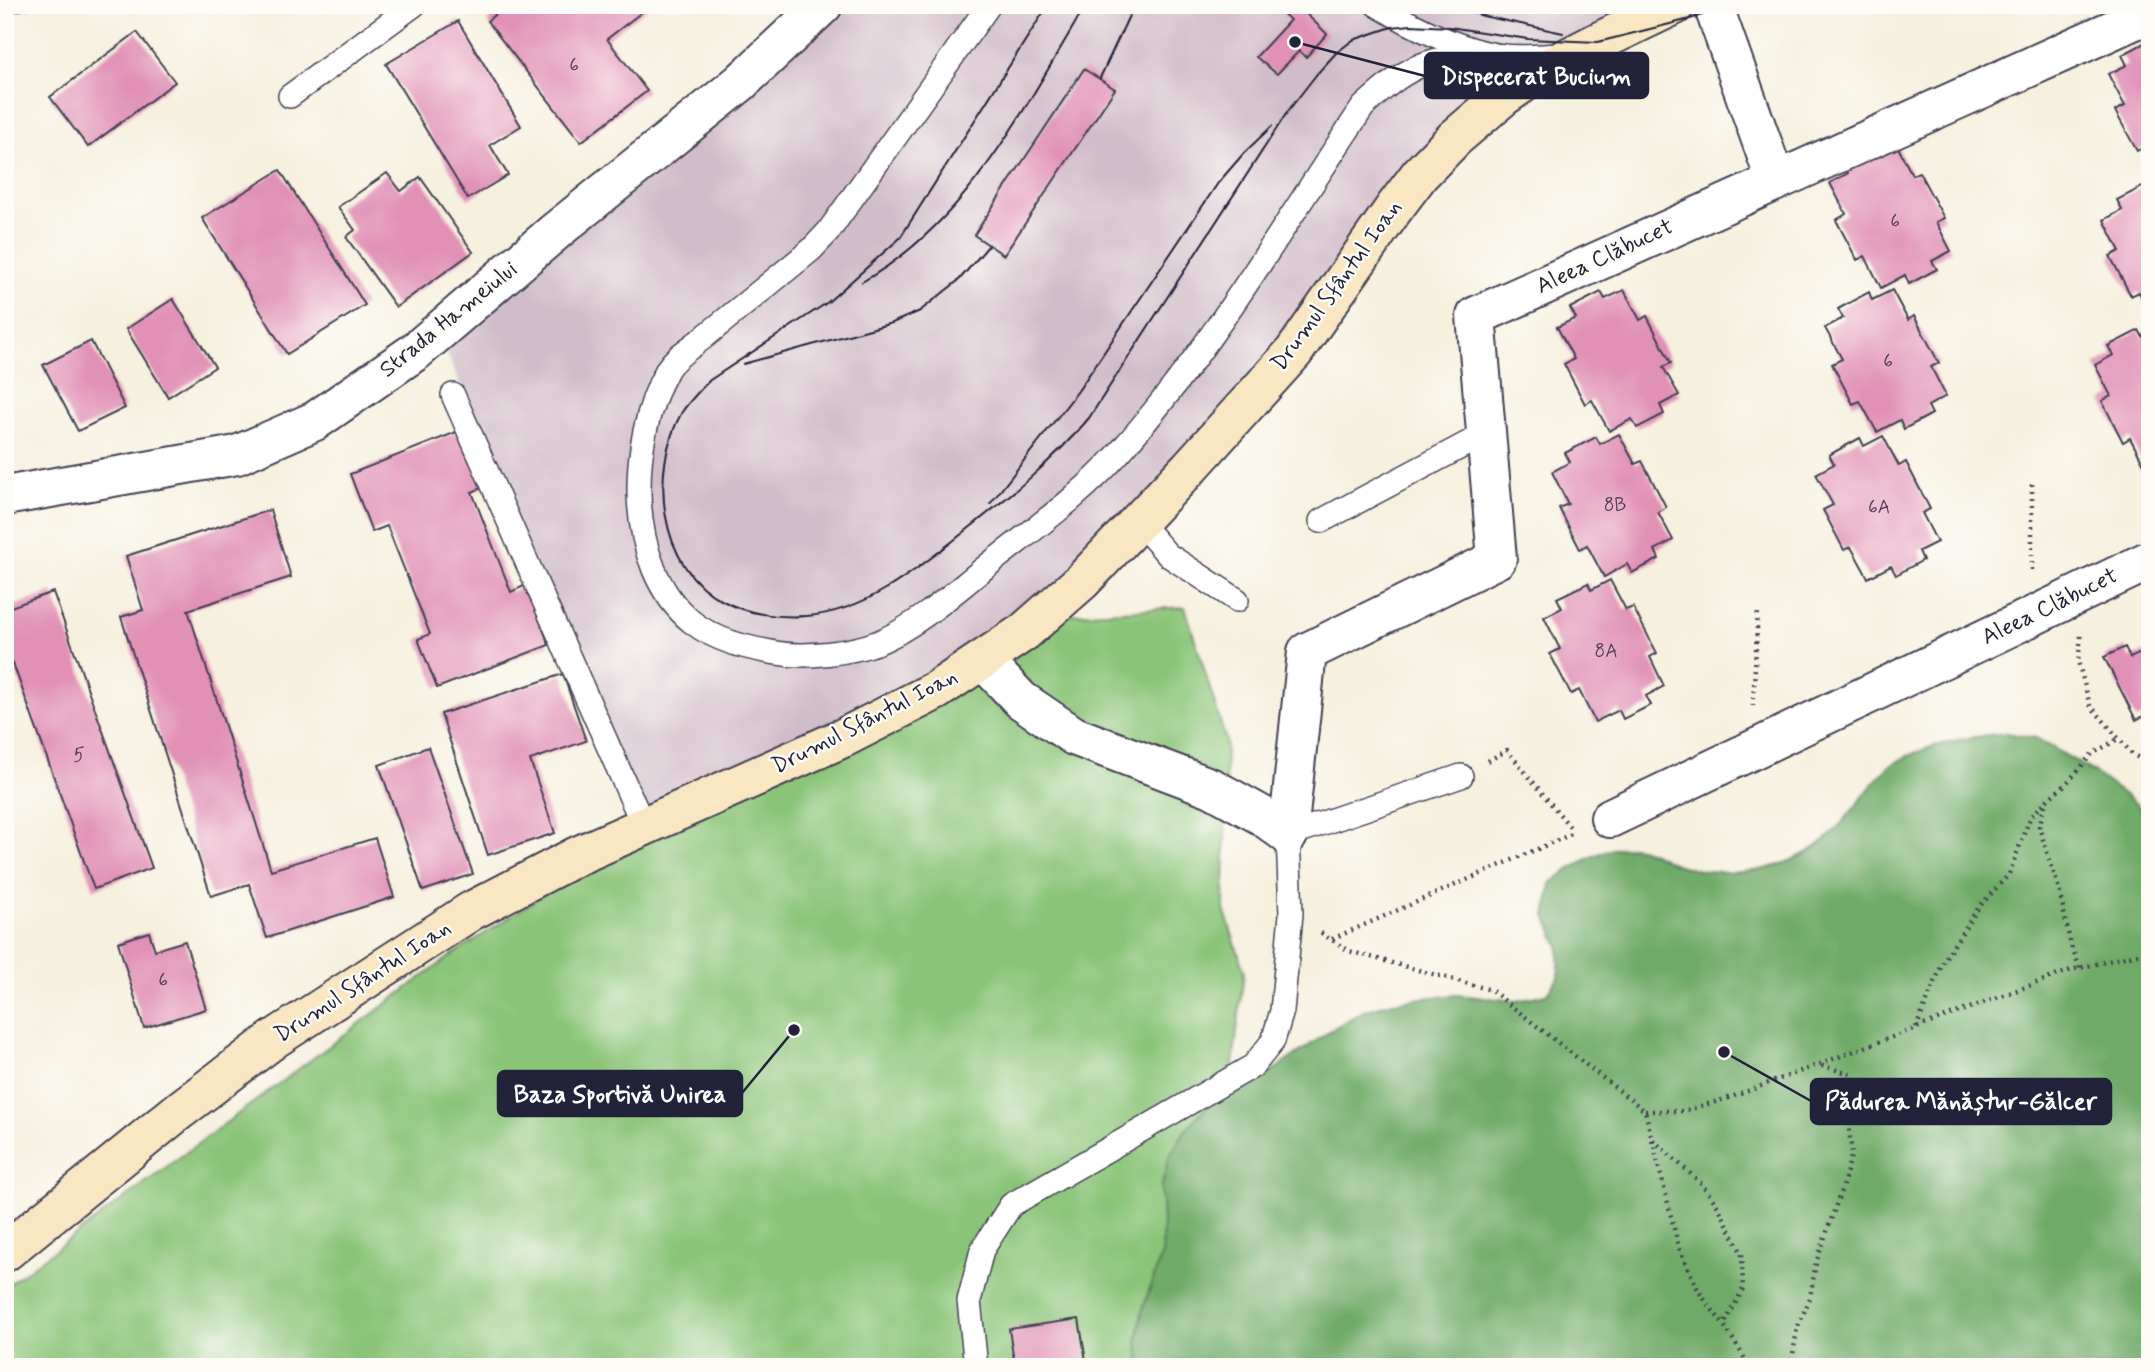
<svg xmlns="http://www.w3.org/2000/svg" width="2155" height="1372" font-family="Mynerve,sans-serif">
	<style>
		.industrial { fill: #d1bdc9 }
		.green { fill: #8ac478; stroke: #56735a; stroke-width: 2 }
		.forest { fill: #6faa68; stroke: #486652; stroke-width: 2 }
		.building { fill: #e190b6 }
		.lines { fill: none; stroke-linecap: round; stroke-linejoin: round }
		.service-casing { stroke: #424153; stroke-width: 26 }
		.minor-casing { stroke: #424153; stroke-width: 42 }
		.secondary-casing { stroke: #424153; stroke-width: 42 }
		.path { stroke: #424153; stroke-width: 4.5; stroke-dasharray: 2 5; stroke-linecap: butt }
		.service { stroke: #fff; stroke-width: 23 }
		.minor { stroke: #fff; stroke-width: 38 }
		.secondary { stroke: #f9e7c3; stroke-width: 38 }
		.tram { stroke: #22223b; stroke-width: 2 }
		.labels { text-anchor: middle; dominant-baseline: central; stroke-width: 5; stroke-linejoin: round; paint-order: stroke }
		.number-label { font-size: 19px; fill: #523e5a }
		.street-label { font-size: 23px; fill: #22223b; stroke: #fdfcf7 }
		.leader { fill: none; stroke: #22223b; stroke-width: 2.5 }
		.callout-dot { fill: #22223b; stroke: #fdfcf7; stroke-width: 2.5 }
		.callout { fill: #22223b; stroke: #22223b; stroke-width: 2.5 }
		.callout-label { font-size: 24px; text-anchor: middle; font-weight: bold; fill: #fff }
	</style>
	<rect width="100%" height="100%" fill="#fdfcf7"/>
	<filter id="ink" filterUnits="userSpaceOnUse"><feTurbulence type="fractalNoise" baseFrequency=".0143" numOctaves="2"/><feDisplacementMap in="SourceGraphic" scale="14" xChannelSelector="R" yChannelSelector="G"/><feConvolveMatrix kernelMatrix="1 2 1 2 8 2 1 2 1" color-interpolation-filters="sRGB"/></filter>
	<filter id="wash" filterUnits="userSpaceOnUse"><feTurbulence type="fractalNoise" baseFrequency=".00686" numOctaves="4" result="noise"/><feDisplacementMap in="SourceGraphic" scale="28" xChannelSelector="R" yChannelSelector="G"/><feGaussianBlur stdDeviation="1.57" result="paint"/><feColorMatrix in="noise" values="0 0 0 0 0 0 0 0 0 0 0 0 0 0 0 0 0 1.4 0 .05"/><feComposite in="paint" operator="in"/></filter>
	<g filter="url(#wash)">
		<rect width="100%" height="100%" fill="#f6f0de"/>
		<polygon class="industrial" points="823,5 1675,5 1503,97 1053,608 644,827 440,337"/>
		<polygon class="green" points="1185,607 1226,741 1224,909 1244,971 1230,1090 1206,1107 1185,1131 1161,1188 1163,1221 1162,1254 1142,1312 1137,1342 1142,1367 5,1367 5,1287 452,955 740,765 1058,615"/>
		<path class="forest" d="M2006,733l30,5 53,31 49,36 12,21v541h-1008l-5,-25 5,-30 20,-58 1,-33 -2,-33 8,-31 16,-26 21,-24 24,-17 31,-11 76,-53 27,-15 29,-9 30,-4 33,-3 61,6 29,-7 13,-17v-31l-13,-30 5,-33c23,-17 51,-37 81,-36 18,1 33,15 50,19 29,8 65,9 94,0 44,-14 59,-33 86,-68 8,-10 17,-24 28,-32 33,-22 78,-29 116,-33z"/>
		<g id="blocks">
			<g class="building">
				<polygon points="5,5 36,5 36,6 5,14"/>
				<polygon points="507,5 651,5 607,39 647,91 581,142 487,21"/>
				<polygon points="1274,5 1297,5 1327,34 1306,57 1299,51 1277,74 1256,57 1290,20"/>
				<polygon points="458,21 521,126 490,145 508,175 468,199 386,64"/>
				<polygon points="137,32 175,82 88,147 50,97"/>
				<polygon points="2150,40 2150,159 2144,147 2137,151 2115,111 2125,106 2108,74 2127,65 2122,55"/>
				<polygon points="1084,69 1115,89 1004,255 974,235"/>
				<polygon points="1897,145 1912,175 1919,172 1944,218 1936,222 1951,251 1932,261 1937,269 1909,284 1905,275 1881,288 1865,256 1857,260 1836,220 1846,214 1830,183 1848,173 1843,164"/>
				<polygon points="280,170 365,305 287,354 202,218"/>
				<polygon points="387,173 401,191 420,177 473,252 396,307 346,237 355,230 338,207"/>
				<polygon points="2148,184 2150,188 2150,313 2139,292 2131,296 2110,256 2120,251 2104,220 2122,210 2117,200"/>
				<polygon points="1624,290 1640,320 1647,316 1671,363 1663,367 1679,395 1660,405 1664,414 1637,428 1632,419 1609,431 1592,400 1585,404 1564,364 1574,359 1557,327 1576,318 1570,308 1601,292 1605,299"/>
				<polygon points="1892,290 1908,320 1914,316 1939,363 1931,367 1946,396 1928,406 1932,414 1904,429 1900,420 1877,432 1860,401 1853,404 1832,364 1842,359 1825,328 1843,318 1838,309 1869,292 1872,300"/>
				<polygon points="173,299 215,367 168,397 126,329"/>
				<polygon points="2139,330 2143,337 2150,334 2150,468 2147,470 2130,438 2123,442 2102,401 2111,396 2095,365 2113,355 2108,346"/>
				<polygon points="91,341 125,408 78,431 43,365"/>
				<polygon points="464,429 486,486 472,492 511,592 526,585 549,645 437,688 418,639 430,634 387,526 372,532 350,474"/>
				<polygon points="1619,434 1635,464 1642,461 1666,507 1658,512 1673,540 1655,550 1659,559 1632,573 1627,564 1604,577 1587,545 1580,549 1559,508 1568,504 1552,472 1570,462 1565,453 1596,437 1600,444"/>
				<polygon points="1883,436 1899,466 1906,462 1930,509 1922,513 1937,542 1919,551 1923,560 1896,575 1891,566 1868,578 1851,547 1844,550 1823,510 1833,505 1816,474 1834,464 1829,455 1860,438 1864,446"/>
				<polygon points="270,510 291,577 188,610 271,870 375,838 394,897 267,938 249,884 211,896 121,617 143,610 126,556"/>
				<polygon points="1610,580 1626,610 1633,607 1657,653 1650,657 1664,686 1646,696 1651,705 1623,719 1619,710 1595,722 1579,690 1571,694 1550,654 1560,649 1544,617 1562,608 1557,598 1588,583 1591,590"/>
				<polygon points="53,592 152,868 94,889 5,641 5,609"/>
				<polygon points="2125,647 2130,658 2150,649 2150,713 2136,720 2104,657"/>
				<polygon points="563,674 586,741 530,760 555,833 488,855 441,714"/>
				<polygon points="428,747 473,874 423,891 379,765"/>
				<polygon points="149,932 155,950 185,941 206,1009 144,1028 118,942"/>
				<polygon points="1079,1319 1087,1367 1015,1367 1009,1329"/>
			</g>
		</g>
	</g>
	<g filter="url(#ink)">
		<use href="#blocks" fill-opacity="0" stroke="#424153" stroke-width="2"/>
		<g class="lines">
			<defs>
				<g id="service">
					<path d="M989,5l-161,227 -17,18c-36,29 -72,59 -108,88 -11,9 -29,19 -36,32 -39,71 -43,197 25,252 24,19 55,26 84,31 29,5 75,0 103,-11 40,-17 79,-53 113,-80 43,-34 90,-67 127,-109 93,-105 165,-229 244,-346 52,-48 71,-52 141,-51"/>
					<path d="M1377,5c35,21 85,46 126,51 18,2 37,0 55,-1"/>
					<polyline points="290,96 414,5"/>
					<polyline points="453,395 644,827"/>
					<polyline points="1321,521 1487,433"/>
					<polyline points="1139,522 1168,555 1237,600"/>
					<polyline points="976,1367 969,1301 982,1250 1011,1205 1253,1066 1273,1041 1282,1011 1291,914 1288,835 1461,776"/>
				</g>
				<g id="minor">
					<polyline points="1713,5 1775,179"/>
					<polyline points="5,496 237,455 315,421 416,351 557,230 740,83 823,5"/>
					<polyline points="983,660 1021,700 1074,736 1212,788 1261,815 1288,835"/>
					<polyline points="1610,818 2150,560"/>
					<polyline points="1288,835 1307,652 1497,559 1476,316 2150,13"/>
				</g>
				<polyline id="secondary" points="5,1252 180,1110 274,1039 471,911 577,856 843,738 937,690 1024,632 1082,581 1190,467 1294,352 1395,207 1420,174 1455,138 1503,97 1536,74 1598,42 1675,5"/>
			</defs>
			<use href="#service" class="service-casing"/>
			<use href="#minor" class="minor-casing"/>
			<use href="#secondary" class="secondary-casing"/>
			<g class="path">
				<polyline points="2032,484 2032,574"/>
				<polyline points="2081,636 2078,661 2090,705 2133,755 2150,763"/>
				<polyline points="1753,706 1758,609"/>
				<polyline points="1488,761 1507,750 1570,827"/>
				<polyline points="1321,933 1349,951 1491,990 1645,1111 1679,1248 1699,1292 1728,1331 1750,1367"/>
				<polyline points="1332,939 1574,833"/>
				<polyline points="2080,968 2071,946 2059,889 2039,827 2046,801 2066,784 2092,754 2118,739"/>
				<polyline points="1916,1028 1944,960 1979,907 2009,874 2030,818 2046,801"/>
				<polyline points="1645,1111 1683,1111 1729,1098 2071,970 2150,951"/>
				<polyline points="1653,1140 1702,1184 1719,1208 1742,1254 1743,1289 1724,1325"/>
				<polyline points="1791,1367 1797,1329 1810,1298 1816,1263 1844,1182 1852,1153 1847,1114 1859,1087 1851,1074 1819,1065"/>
			</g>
			<use href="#service" class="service"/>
			<use href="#minor" class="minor"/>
			<use href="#secondary" class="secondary"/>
			<g class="tram">
				<path d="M1048,5l-148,233 -72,64 -118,78c-10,10 -20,20 -28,32 -33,58 -24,156 41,189 24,13 55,17 83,15 62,-4 115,-50 162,-87 44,-35 84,-67 121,-111l199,-307 28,-36 20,-22 17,-13 39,-13 19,-2 38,2 79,12 70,3 92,-23 41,-14"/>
				<polyline points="1453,5 1483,16 1563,33"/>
				<polyline points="1100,78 1134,5"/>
				<path d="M862,282c107,-60 163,-176 224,-277"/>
				<polyline points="743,364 892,323 920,311 959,280 989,245"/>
				<polyline points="990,504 1078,391 1218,183 1244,153 1272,126"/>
			</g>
		</g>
	</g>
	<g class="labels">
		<g class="number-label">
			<text x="574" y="65">6</text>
			<text x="1895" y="221">6</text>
			<text x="1888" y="361">6</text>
			<text x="1615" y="505">8B</text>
			<text x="1879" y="507">6A</text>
			<text x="1606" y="651">8A</text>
			<text x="79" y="755">5</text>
			<text x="163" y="980">6</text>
		</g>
		<g class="street-label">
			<text transform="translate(1605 257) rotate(-25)">Aleea Clăbucet</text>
			<text transform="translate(1337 286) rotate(-54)">Drumul Sfântul Ioan</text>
			<text transform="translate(449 320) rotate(-39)">Strada Hameiului</text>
			<text transform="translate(2050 607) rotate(-26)">Aleea Clăbucet</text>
			<text transform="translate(865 722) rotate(-27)">Drumul Sfântul Ioan</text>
			<text transform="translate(363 982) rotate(-33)">Drumul Sfântul Ioan</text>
		</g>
	</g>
	<path class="leader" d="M1295 42L1425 76M794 1030L742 1093M1724 1052L1811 1101"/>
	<g class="callout-dot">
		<circle cx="1295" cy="42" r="7"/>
		<circle cx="794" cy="1030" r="7"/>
		<circle cx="1724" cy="1052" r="7"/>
	</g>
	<g class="callout">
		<rect x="1425" y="53" width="223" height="45" rx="7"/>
		<rect x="498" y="1071" width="244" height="45" rx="7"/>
		<rect x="1811" y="1079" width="300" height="45" rx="7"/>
	</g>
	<g class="callout-label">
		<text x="1536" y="84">Dispecerat Bucium</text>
		<text x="620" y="1102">Baza Sportivă Unirea</text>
		<text x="1961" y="1109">Pădurea Mănăștur-Gălcer</text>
	</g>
	<rect width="2155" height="1372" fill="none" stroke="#fdfcf7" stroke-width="28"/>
</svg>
